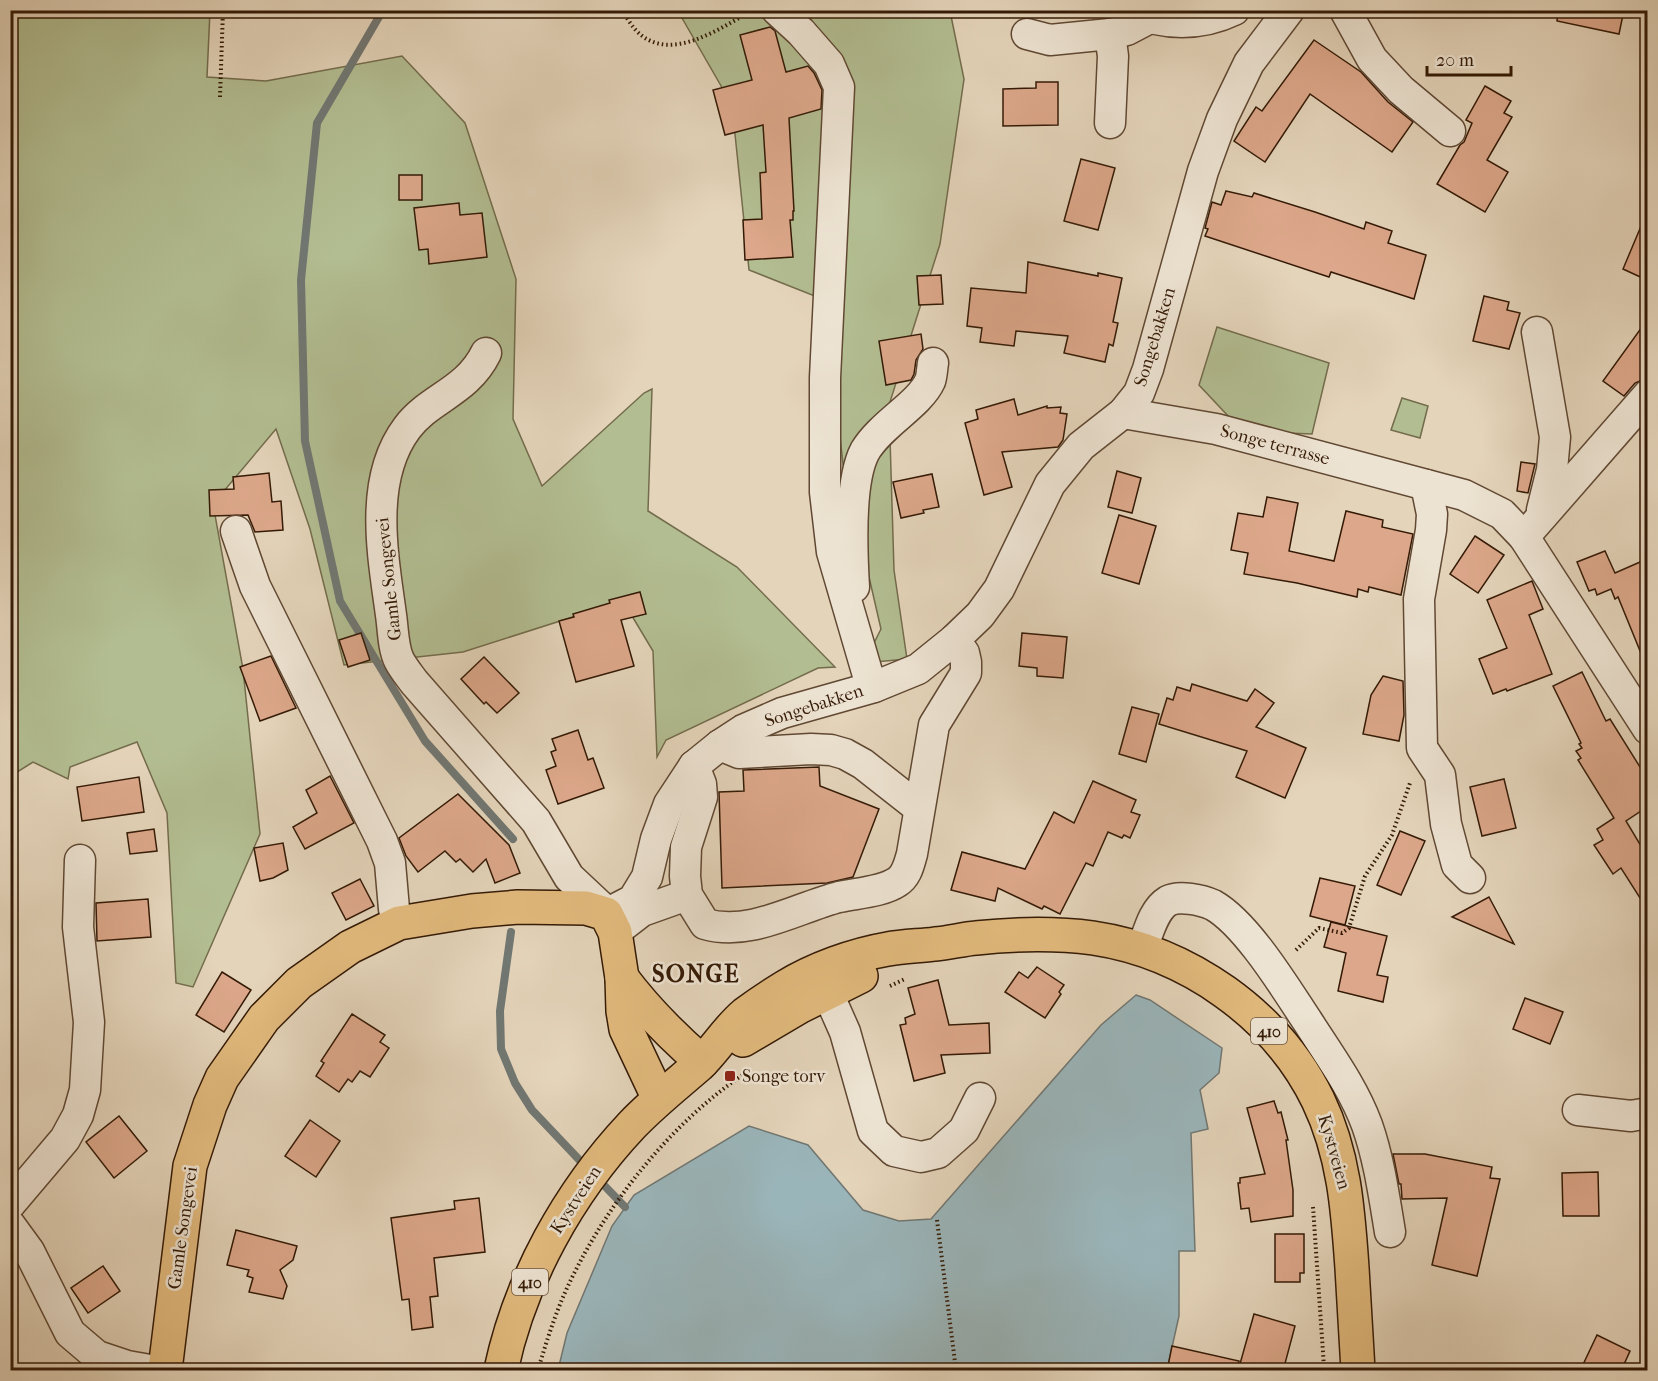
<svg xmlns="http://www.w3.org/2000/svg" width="1658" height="1381" font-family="'IM FELL French Canon',serif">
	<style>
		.green { fill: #b2bd91; stroke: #736c4c; stroke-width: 1.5 }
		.water { fill: #9ab5ba; stroke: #717772; stroke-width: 1.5 }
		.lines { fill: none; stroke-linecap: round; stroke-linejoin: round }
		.stream { stroke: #717772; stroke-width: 8 }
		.building { fill: #dca78a; stroke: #341a06; stroke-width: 1.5 }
		.minor-casing { stroke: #604833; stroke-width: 33 }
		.major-casing { stroke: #341a06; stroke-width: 36 }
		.path { stroke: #341a06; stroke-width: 4; stroke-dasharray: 1.5 3; stroke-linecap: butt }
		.minor { stroke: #ede3d2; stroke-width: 30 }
		.major { stroke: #e2ba7d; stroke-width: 33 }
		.poi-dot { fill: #8f2418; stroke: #ede3d2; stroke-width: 2 }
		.labels { text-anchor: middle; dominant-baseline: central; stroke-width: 5; stroke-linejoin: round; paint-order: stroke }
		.shield { fill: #ede3d2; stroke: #6c5643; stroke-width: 1.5 }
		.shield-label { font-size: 16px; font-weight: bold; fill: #341a06 }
		.street-label { font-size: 18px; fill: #341a06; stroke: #ede3d2 }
		.poi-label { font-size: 18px; fill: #341a06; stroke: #ede3d2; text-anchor: start }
		.district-label { font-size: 24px; font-weight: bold; letter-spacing: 1.5px; fill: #341a06; stroke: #ede3d2 }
	</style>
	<rect width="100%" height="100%" fill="#e4d4ba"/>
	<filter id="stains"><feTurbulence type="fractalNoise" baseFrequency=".00333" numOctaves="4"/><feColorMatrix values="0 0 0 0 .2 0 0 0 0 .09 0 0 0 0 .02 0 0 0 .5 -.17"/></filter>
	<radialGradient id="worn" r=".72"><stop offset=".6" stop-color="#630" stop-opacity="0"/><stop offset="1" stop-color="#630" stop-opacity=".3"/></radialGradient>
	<g class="green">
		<polygon points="11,11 210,11 207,77 266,81 402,56 465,123 516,279 513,419 542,486 644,393 652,389 648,511 737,567 835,667 818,668 666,740 657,757 653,651 623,601 463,652 344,665 310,529 276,429 213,504 243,669 260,834 193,987 176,983 167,813 137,742 70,767 68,779 33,762 11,776"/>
		<polygon points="678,11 950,11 964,79 940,244 889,405 894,570 907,659 864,663 881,629 843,464 825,300 749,270 732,105"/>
		<polygon points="1217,327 1329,363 1312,434 1286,433 1231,419 1199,385"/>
		<polygon points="1402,398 1428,406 1420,438 1391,430"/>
	</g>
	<polygon class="water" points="1136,995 1150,1000 1222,1048 1219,1073 1200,1090 1208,1129 1191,1133 1195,1251 1179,1251 1179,1316 1167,1370 558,1370 567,1333 612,1226 634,1195 749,1126 808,1145 863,1210 899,1221 931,1219 1101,1025"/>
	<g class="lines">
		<g class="stream">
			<polyline points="383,10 317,123 301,280 305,441 340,601 425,741 513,839"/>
			<polyline points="511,932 500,1011 501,1049 515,1083 532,1110 587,1168"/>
			<polyline points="596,1177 625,1207"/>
		</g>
	</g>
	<g class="building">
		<polygon points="1558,10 1624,10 1619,34 1557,21"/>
		<polygon points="770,27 775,31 786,72 808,66 814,73 822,90 821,109 789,118 794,211 793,211 793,220 790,220 793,257 745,260 743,220 762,219 760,173 766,172 763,125 725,135 713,90 752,80 740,35"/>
		<polygon points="1314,40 1361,72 1388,102 1413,122 1392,152 1310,94 1265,162 1234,141 1256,107 1262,111"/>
		<polygon points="1036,82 1058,82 1058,125 1003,126 1003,89 1036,88"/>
		<polygon points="1485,86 1511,101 1504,113 1512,117 1487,160 1508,172 1485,212 1437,184 1460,145 1464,142 1472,123 1466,120"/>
		<polygon points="1081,159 1115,168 1098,230 1064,221"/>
		<rect x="399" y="175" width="23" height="25"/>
		<polygon points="1226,191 1252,197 1254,193 1315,212 1364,229 1366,222 1392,231 1388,243 1426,255 1414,299 1331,272 1329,277 1205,236 1208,229 1205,228 1212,202 1221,205"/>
		<polygon points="459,203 460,215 482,213 487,257 429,264 428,249 419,250 414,208"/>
		<polygon points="1647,212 1647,280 1623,269"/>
		<polygon points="1028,262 1098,276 1098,273 1122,278 1113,322 1118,323 1113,346 1109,344 1105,362 1064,353 1068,336 1016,331 1014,346 980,342 982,328 967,326 971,288 1026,293"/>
		<polygon points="941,275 943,304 919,305 917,276"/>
		<polygon points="1484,296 1509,302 1507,310 1520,313 1509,349 1473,341"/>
		<polygon points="1647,320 1647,378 1635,383 1624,396 1603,381"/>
		<polygon points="921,334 923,349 916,360 914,374 911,380 886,385 879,341"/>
		<polygon points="1014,399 1018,415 1047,406 1047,408 1061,407 1060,413 1067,414 1063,440 1058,447 1002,452 1012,487 984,495 965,423 978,419 976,410"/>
		<polygon points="1521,462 1535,464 1528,493 1517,491"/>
		<polygon points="1117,471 1141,478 1132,513 1108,507"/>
		<polygon points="269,473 272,502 281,501 283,530 255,532 248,515 210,516 209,490 234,489 233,477"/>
		<polygon points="932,474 939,507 923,510 924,513 901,518 893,482"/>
		<polygon points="1267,497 1298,503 1289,551 1334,561 1346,511 1383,520 1382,527 1413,534 1401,595 1369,587 1368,592 1358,589 1357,597 1297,583 1244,574 1248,553 1231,550 1238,513 1263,517"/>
		<polygon points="1119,515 1156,526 1139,584 1102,573"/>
		<polygon points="1475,536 1504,555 1478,593 1450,574"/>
		<polygon points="1605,551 1615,573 1647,559 1647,668 1618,597 1615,599 1611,589 1597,595 1595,589 1589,591 1577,562"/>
		<polygon points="1532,581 1543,609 1529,615 1552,674 1507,691 1506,689 1493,694 1479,659 1507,648 1487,600"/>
		<polygon points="640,592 646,614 621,620 634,666 576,682 559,621 574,617 573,614 610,603 609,600"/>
		<polygon points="361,633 370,660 348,667 339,640"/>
		<polygon points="1022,633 1067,637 1063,678 1037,676 1037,668 1019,666"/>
		<polygon points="271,656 296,708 260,721 240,667"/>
		<polygon points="484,657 519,693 497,713 486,702 484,704 461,679"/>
		<polygon points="1582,672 1606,721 1610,719 1640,767 1647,762 1647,807 1626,821 1647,856 1647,909 1621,868 1613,874 1594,845 1603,840 1597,829 1614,818 1578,760 1581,758 1576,751 1582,748 1579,744 1581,743 1553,686"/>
		<polygon points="1383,676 1403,681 1404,715 1399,741 1363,734 1371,695"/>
		<polygon points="1192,684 1247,701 1255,689 1274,703 1256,727 1306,748 1285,798 1236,777 1247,751 1159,724 1167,698 1173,700 1177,687 1190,691"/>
		<polygon points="1132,707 1159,714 1146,762 1119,754"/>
		<polygon points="578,730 588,760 593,758 604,788 558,804 546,770 556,766 551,752 556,750 552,739"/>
		<polygon points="819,767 820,786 879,809 853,877 827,883 722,888 719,792 744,791 743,770"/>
		<polygon points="330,776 354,823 305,849 293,827 317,813 306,790"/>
		<polygon points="139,777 144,812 82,821 77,787"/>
		<polygon points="1504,779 1516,828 1482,836 1470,787"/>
		<polygon points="1093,781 1136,800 1131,812 1140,815 1130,838 1124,835 1122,838 1108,832 1093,866 1086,863 1060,914 1044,906 1042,909 998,888 995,901 951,890 962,852 1025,869 1054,812 1074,823"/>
		<polygon points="458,794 509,845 520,873 495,883 486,859 473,872 460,859 456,862 445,851 418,872 406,856 399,838"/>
		<polygon points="154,829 157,851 130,854 127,833"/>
		<polygon points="1400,831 1425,841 1401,895 1377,885"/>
		<polygon points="283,843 288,870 273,878 260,881 254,848"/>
		<polygon points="1320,878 1355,886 1345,925 1310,916"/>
		<polygon points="360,879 374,906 346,920 332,893"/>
		<polygon points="1489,897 1514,944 1452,917"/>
		<polygon points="148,899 151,937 97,941 96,903"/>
		<polygon points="1331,922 1387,936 1377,975 1388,977 1383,1002 1338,991 1346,953 1324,947"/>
		<polygon points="1037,967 1064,985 1059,992 1061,994 1045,1018 1005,992 1019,972 1028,978"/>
		<polygon points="222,972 251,990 224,1032 196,1015"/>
		<polygon points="938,980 949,1025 989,1023 990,1053 941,1055 945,1073 914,1081 900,1025 906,1024 905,1018 915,1014 908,988"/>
		<polygon points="1525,998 1563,1012 1550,1044 1513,1029"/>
		<polygon points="352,1014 385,1035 380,1042 389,1048 370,1077 360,1071 352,1082 348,1079 339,1092 316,1076 324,1063 321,1061"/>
		<polygon points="1274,1101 1278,1113 1281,1112 1288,1140 1286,1140 1293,1190 1293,1216 1251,1222 1249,1208 1241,1209 1238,1183 1240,1183 1240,1178 1265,1174 1247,1108"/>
		<polygon points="119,1116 147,1151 114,1178 86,1142"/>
		<polygon points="310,1120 340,1141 316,1177 285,1156"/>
		<polygon points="1393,1154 1425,1154 1492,1167 1490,1178 1500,1179 1477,1276 1432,1265 1447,1198 1402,1199 1401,1184 1399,1184"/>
		<polygon points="1598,1172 1599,1216 1563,1216 1562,1173"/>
		<polygon points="479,1198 485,1252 434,1258 438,1296 430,1297 433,1327 412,1330 409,1299 402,1300 391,1218 455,1209 454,1201"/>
		<polygon points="236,1230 297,1246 293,1260 280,1270 287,1286 283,1299 249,1292 253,1278 247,1276 249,1270 227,1265"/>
		<polygon points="1275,1234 1304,1234 1304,1273 1300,1273 1300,1282 1275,1282"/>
		<polygon points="103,1266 120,1291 88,1313 71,1288"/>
		<polygon points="1254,1314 1295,1326 1283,1371 1238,1371"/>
		<polygon points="1597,1335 1630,1351 1621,1371 1580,1371"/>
		<polygon points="1172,1346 1239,1361 1237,1371 1167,1371"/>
	</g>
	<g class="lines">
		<defs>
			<g id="minor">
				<polyline points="777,10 801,32 829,64 839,87 825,378 825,492 832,552 867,672 874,687"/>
				<path d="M1130,10c33,16 71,16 104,0"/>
				<polyline points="1345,10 1372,59 1401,90 1450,131"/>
				<polyline points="1027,34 1050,40 1110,34 1127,30 1148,19"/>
				<polyline points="1110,34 1113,56 1110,123"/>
				<polyline points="1537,332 1555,437 1552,470 1542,510"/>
				<path d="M486,353c-19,39 -57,45 -79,75 -39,52 -24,128 -16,187 2,13 2,33 8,45 4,8 10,15 15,22l122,139 33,56 32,30 5,7 27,-14 14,-23 9,-38 13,-35 25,-38 26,-21 23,-15 39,-17 92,-26 44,-18 36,-29 26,-25 19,-26 51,-105 31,-38 42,-33 16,-20 9,-24 55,-198 19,-52 27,-56 40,-53"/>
				<polyline points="1123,413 1216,429 1464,495 1502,514 1524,537 1648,729"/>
				<polyline points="1426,485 1432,514 1431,530 1419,599 1422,748 1440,775 1446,824 1457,865 1470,878"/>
				<polyline points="236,531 255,586 382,841 390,863 394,909 399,923"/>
				<polyline points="1524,537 1648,395"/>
				<path d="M854,587c-2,-34 -5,-106 11,-136 16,-27 54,-46 65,-70 2,-5 2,-13 3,-18"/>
				<polyline points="720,745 739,753 811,749 831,750 845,754 863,764 919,808"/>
				<path d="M694,766l7,18 1,13 -16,50 -1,29 2,19 18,29c45,13 91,-16 134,-27 18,-4 43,-5 58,-15 10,-6 12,-18 15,-28l22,-129 32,-52v-11l-2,-9 -10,-13"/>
				<polyline points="620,928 642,911 687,895"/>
				<path d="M1142,949c6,-15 11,-39 26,-48 11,-6 34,-1 45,4 34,19 73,84 95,117 21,33 45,65 59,103 12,34 17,71 23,107"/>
				<polyline points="818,971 845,1032 873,1131 894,1151 921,1157 938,1153 964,1130 980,1098"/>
				<polyline points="1578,1110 1631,1116 1648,1113"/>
				<polyline points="10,1204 65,1139 78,1115 85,1090 89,1022 78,927 80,860"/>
				<polyline points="10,1225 29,1251 70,1333 97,1356 127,1366 150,1370"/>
			</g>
			<g id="major">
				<path d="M622,978c24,32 50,58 80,84"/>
				<polyline points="743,1040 799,1007 861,976"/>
				<polyline points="165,1370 190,1166 210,1105 222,1078 264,1018 299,983 350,947 399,923 472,911 518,907 586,908 606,914 615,932 622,978 623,1011 626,1029 659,1099"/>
				<path d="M501,1370c19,-90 68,-178 131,-245 21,-22 44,-40 67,-60 16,-15 28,-36 46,-51 12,-9 27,-19 40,-27 30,-18 68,-32 103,-38 15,-3 32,-3 47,-5 14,-1 28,-5 41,-6 38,-4 79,-5 117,0 94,14 183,76 225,162 26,54 30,109 34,168 2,34 4,68 6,102"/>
			</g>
		</defs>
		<use href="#minor" class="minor-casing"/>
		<use href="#major" class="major-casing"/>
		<g class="path">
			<path d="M623,10c28,62 84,27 126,2"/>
			<polyline points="220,97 223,10"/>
			<polyline points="1296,950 1319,928 1342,933 1349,928 1365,876 1392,835 1410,783"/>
			<polyline points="890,986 905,979"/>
			<polyline points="1313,1207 1324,1367"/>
			<polyline points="937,1220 956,1370"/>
			<path d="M538,1370c7,-24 15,-49 25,-73 38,-87 107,-175 187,-227"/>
		</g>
		<use href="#minor" class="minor"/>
		<use href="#major" class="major"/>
	</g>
	<rect class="poi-dot" x="724" y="1070" width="12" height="12" rx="3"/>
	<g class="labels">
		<g class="shield">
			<rect x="1251" y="1018" width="36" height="26" rx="4.5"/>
			<rect x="512" y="1269" width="36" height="26" rx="4.5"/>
		</g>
		<g class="shield-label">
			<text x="1269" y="1031">410</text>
			<text x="530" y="1282">410</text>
		</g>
		<g class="street-label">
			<text transform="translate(1155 337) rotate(-73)">Songebakken</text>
			<text transform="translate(1275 445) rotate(15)">Songe terrasse</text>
			<text transform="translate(389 579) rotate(-96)">Gamle Songevei</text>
			<text transform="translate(814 706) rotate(-18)">Songebakken</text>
			<text transform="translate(1334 1152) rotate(74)">Kystveien</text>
			<text transform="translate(576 1200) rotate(-57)">Kystveien</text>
			<text transform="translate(183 1228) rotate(-82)">Gamle Songevei</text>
		</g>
		<g class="poi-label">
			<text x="742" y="1076">Songe torv</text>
		</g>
		<g class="district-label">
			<text x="696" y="974">SONGE</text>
		</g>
	</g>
	<rect width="1658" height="1381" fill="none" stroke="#e4d4ba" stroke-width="36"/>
	<rect x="12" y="12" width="1634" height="1357" fill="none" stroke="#341a06" stroke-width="3"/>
	<rect x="18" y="18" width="1622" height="1345" fill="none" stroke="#341a06" stroke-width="1.5"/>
	<path d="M1427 66v9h84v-9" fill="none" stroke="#341a06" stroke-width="3"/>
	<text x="1436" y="66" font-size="18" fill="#341a06" stroke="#ede3d2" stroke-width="4.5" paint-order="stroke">20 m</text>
	<rect width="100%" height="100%" filter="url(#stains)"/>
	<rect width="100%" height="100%" fill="url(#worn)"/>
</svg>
